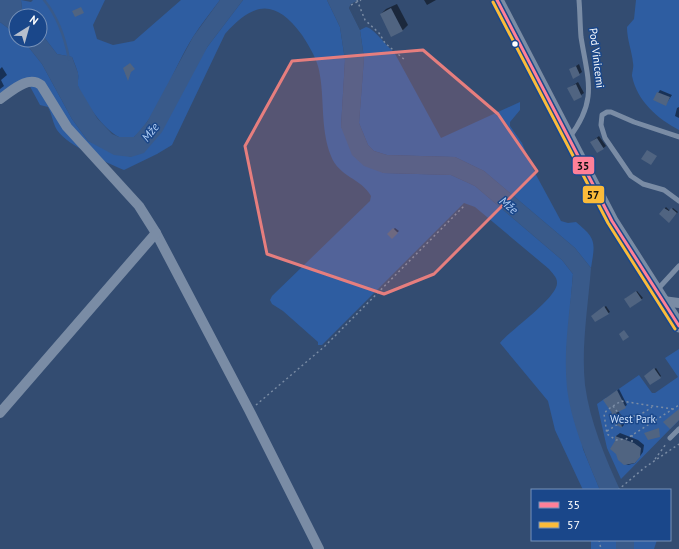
<svg xmlns="http://www.w3.org/2000/svg" width="679" height="549" font-family="'PT Sans',sans-serif">
	<style>
		.green { fill: #2e5da1 }
		.water { fill: #395a8a }
		.pier { fill: #334c71 }
		.shadow { fill: #0007 }
		.lines { fill: none; stroke-linecap: round; stroke-linejoin: round }
		.stream { stroke: #395a8a; stroke-width: 2.5 }
		.building { fill: #506481 }
		.path { stroke: #7a8ca5; stroke-width: 1.5; stroke-dasharray: 2 3; stroke-linecap: butt }
		.service { stroke: #7a8ca5; stroke-width: 5 }
		.minor { stroke: #7a8ca5; stroke-width: 10 }
		.tertiary { stroke: #7a8ca5; stroke-width: 13 }
		.bus-1-casing { stroke: #1a478a; stroke-width: 6 }
		.bus-2-casing { stroke: #1a478a; stroke-width: 6 }
		.bus-1 { stroke: #ff8098; stroke-width: 3 }
		.bus-2 { stroke: #fbbb3a; stroke-width: 3 }
		.marked { fill: #e67e7e; fill-opacity: 0.2; stroke: #e67e7e; stroke-width: 3; stroke-linejoin: round }
		.bus-dot { fill: #fff; stroke: #1a478a; stroke-width: 1.5 }
		.labels { text-anchor: middle; dominant-baseline: central; stroke-width: 3; stroke-linejoin: round; paint-order: stroke }
		.street-label { font-size: 11px; fill: #fff; stroke: #1a478a }
		.park-label { font-size: 11px; fill: #cadef9; stroke: #1a478a }
		.water-label { font-size: 12px; font-style: italic; fill: #b0cdf4; stroke: #1a478a }
		.line-badge { stroke: #1a478a; stroke-width: 1.5 }
		.pale-badge-label { font-size: 11px; text-anchor: middle; font-weight: bold; fill: #111 }
	</style>
	<rect width="100%" height="100%" fill="#334c71"/>
	<g class="green">
		<path d="M21,0l10,2 2,-2h72l-12,25 4,14 16,6 21,-4 47,-41h39c-9,12 -19,24 -27,37 -17,26 -37,82 -59,100 -17,14 -52,-37 -56,-51 -1,-3 1,-8 0,-12 -1,-5 -4,-12 -6,-17l-15,-3 -17,-22v-16h-12l-6,-7z"/>
		<path d="M243,0h84l13,27 5,33 -4,67 42,46 68,2 24,11 87,74 11,14 -7,82 17,93 17,41h-17l-28,-60 -7,-29 -48,-58c10,-13 59,-46 57,-61 0,-5 -5,-9 -8,-13l-74,-62 -11,-4 -142,142h-4v-3l-35,-31 -11,-7 -2,-4 2,-4 98,-95 1,-5c-10,-18 -32,-19 -40,-40 -11,-28 -6,-57 -12,-86 -2,-11 -11,-26 -17,-35 -26,-35 -47,-35 -77,-1l-53,111 -15,9 -33,16c-18,-8 -56,-24 -67,-40 -4,-6 -5,-16 -9,-23l-8,-2 -14,-26 -26,16v-73l16,12v6h7l19,24 30,55 16,22 43,16 77,-111z"/>
		<path d="M636,0h43v130c-21,-11 -42,-29 -47,-54 0,-4 2,-9 1,-13 -1,-12 -6,-23 -6,-36l7,-8z"/>
		<path d="M366,27c9,2 19,18 28,25l47,86 79,-36v8l-10,12v4l12,17 13,30 26,48 7,2 8,-1c21,17 19,21 15,46l-16,-20 -91,-77 -29,-14 -68,-2 -13,-4 -6,-6 -9,-22 5,-65 -4,-28z"/>
		<polygon points="679,349 679,420 621,479 607,448 597,404 639,375 652,393 655,393 678,377 665,358"/>
		<rect x="591" y="540" width="25" height="9"/>
		<polygon points="634,540 657,540 654,549 634,549"/>
	</g>
	<g class="water">
		<polygon points="0,0 21,0 22,9 28,16 16,16 16,34 0,22"/>
		<polygon points="220,0 243,0 208,46 162,132 144,153 131,157 114,155 88,141 72,119 42,64 23,40 40,40 40,32 57,54 72,57 78,73 78,86 97,118 112,134 119,137 134,137 147,122 193,37"/>
		<path d="M327,0h32l-8,4 -2,4 11,22 4,28 -5,65 9,22 6,6 13,4 68,2 29,14 91,77 16,20c-3,39 -10,79 -6,117 5,37 20,72 35,105h-20c-13,-31 -29,-68 -33,-102 -4,-38 3,-77 6,-114l-11,-14 -87,-74 -24,-11 -68,-2 -19,-7 -12,-11 -11,-28 4,-67 -5,-33z"/>
		<rect x="616" y="540" width="18" height="9"/>
	</g>
	<polygon class="pier" points="359,0 361,0 351,7 361,29 360,30 349,8 351,4"/>
	<g class="shadow">
		<polygon points="424,0 436,0 427,5"/>
		<polygon points="397,4 408,25 402,31 381,14 386,9"/>
		<polygon points="579,64 582,72 574,78 570,70"/>
		<polygon points="2,67 7,75 1,80 4,86 0,89 0,69"/>
		<polygon points="578,82 584,93 574,100 569,88"/>
		<polygon points="660,90 672,95 666,104 654,99"/>
		<polygon points="679,107 679,118 675,116 677,108"/>
		<polygon points="599,136 606,146 598,152 591,142"/>
		<polygon points="666,207 670,211 673,208 678,212 669,222 660,214"/>
		<polygon points="395,228 399,231 392,237 388,234"/>
		<polygon points="637,291 643,298 631,307 626,298"/>
		<polygon points="606,306 610,312 595,321 592,316"/>
		<polygon points="656,368 661,376 651,384 645,376"/>
		<polygon points="619,389 627,405 618,411 622,416 624,425 622,427 609,415 613,412 606,398"/>
		<polygon points="620,433 638,440 644,445 643,452 635,463 628,465 621,462 616,441 616,436"/>
	</g>
	<g class="lines">
		<path class="stream" d="M44,0c14,17 21,38 25,59"/>
	</g>
	<g class="building">
		<polygon points="81,7 84,13 75,17 72,11"/>
		<polygon points="391,8 403,31 391,37 380,14"/>
		<polygon points="130,63 135,69 131,72 128,81 123,68"/>
		<polygon points="576,66 580,75 573,79 569,69"/>
		<polygon points="576,84 582,97 574,101 567,88"/>
		<polygon points="657,92 670,97 666,106 653,100"/>
		<polygon points="597,138 604,149 597,153 590,142"/>
		<polygon points="647,150 657,156 651,165 641,159"/>
		<polygon points="664,208 669,211 671,208 677,213 669,223 659,214"/>
		<polygon points="393,228 398,233 392,239 387,234"/>
		<polygon points="636,291 642,300 630,308 624,299"/>
		<polygon points="604,306 609,314 595,322 591,316"/>
		<polygon points="624,330 629,337 623,341 619,334"/>
		<polygon points="654,368 661,378 650,385 644,376"/>
		<polygon points="617,390 626,408 616,413 620,418 622,428 613,423 608,415 612,413 603,400"/>
		<polygon points="679,409 679,420 670,429 663,422"/>
		<polygon points="659,428 660,437 648,440 644,433"/>
		<polygon points="615,436 634,443 641,448 640,457 635,463 624,465 618,460 616,454 610,449 615,441"/>
	</g>
	<g class="lines">
		<g class="path">
			<polyline points="357,0 365,20 379,33 385,43 405,60"/>
			<polyline points="351,5 361,0"/>
			<polyline points="256,405 325,346 464,206"/>
			<polyline points="613,406 624,421"/>
			<polyline points="673,409 621,401 607,410 604,414 607,434 616,440 626,439 673,409 679,405"/>
			<polyline points="607,431 626,419 645,412 652,407"/>
			<polyline points="632,435 632,442"/>
			<polyline points="655,459 666,444"/>
			<polyline points="618,490 644,468 679,444"/>
			<polyline points="599,540 601,549"/>
		</g>
		<g class="service">
			<polyline points="679,137 634,122 611,112 607,112 602,115 601,125 605,138 631,176 643,184 664,190 679,201"/>
			<path d="M569,138c29,-38 19,-57 12,-101 -1,-12 -1,-25 -2,-37"/>
			<polyline points="657,290 679,266"/>
			<polyline points="670,438 679,429"/>
		</g>
		<g class="minor">
			<path d="M0,99c12,-8 28,-24 41,-14l26,42 72,79 17,27 93,177 70,139"/>
			<polyline points="663,301 679,303"/>
			<polyline points="0,413 156,233"/>
		</g>
		<polyline class="tertiary" points="497,0 612,221 679,326"/>
		<defs>
			<polyline id="bus-1" points="497,0 612,221 679,326"/>
			<polyline id="bus-2" points="493,2 608,223 675,329"/>
		</defs>
		<use href="#bus-1" class="bus-1-casing"/>
		<use href="#bus-2" class="bus-2-casing"/>
		<use href="#bus-1" class="bus-1"/>
		<use href="#bus-2" class="bus-2"/>
	</g>
	<path class="marked" d="M423,50l75,64 39,57 -103,103 -50,20 -117,-40 -22,-108 47,-85z"/>
	<circle class="bus-dot" cx="515" cy="44" r="3.5"/>
	<g class="labels">
		<g class="street-label">
			<text transform="translate(597 58) rotate(83)">Pod Vinicemi</text>
		</g>
		<g class="park-label">
			<text x="633" y="419">West Park</text>
		</g>
		<g class="water-label">
			<text transform="translate(150 132) rotate(-52)">Mže</text>
			<text transform="translate(509 205) rotate(40)">Mže</text>
		</g>
	</g>
	<g class="line-badge">
		<rect x="572" y="156" width="23" height="19" rx="4" fill="#ff8098"/>
		<rect x="582" y="185" width="23" height="19" rx="4" fill="#fbbb3a"/>
	</g>
	<g class="pale-badge-label">
		<text x="583" y="170">35</text>
		<text x="593" y="199">57</text>
	</g>
	<rect x="531" y="489" width="140" height="52" fill="#1a478a" stroke="#7691b9"/>
	<rect x="539" y="502" width="20" height="6" fill="#ff8098" stroke="#7691b9"/>
	<text x="567" y="509" font-size="12" fill="#ffffff">35</text>
	<rect x="539" y="522" width="20" height="6" fill="#fbbb3a" stroke="#7691b9"/>
	<text x="567" y="529" font-size="12" fill="#ffffff">57</text>
	<g transform="translate(28 28) rotate(37)"><circle r="19" fill="#1a478a" stroke="#7691b9"/>
	<path d="M0-3L7 15L0 10L-7 15Z" fill="#b8c0cd"/>
	<text y="-6" font-size="11" font-weight="bold" text-anchor="middle" fill="#ffffff">N</text>
	</g>
</svg>
